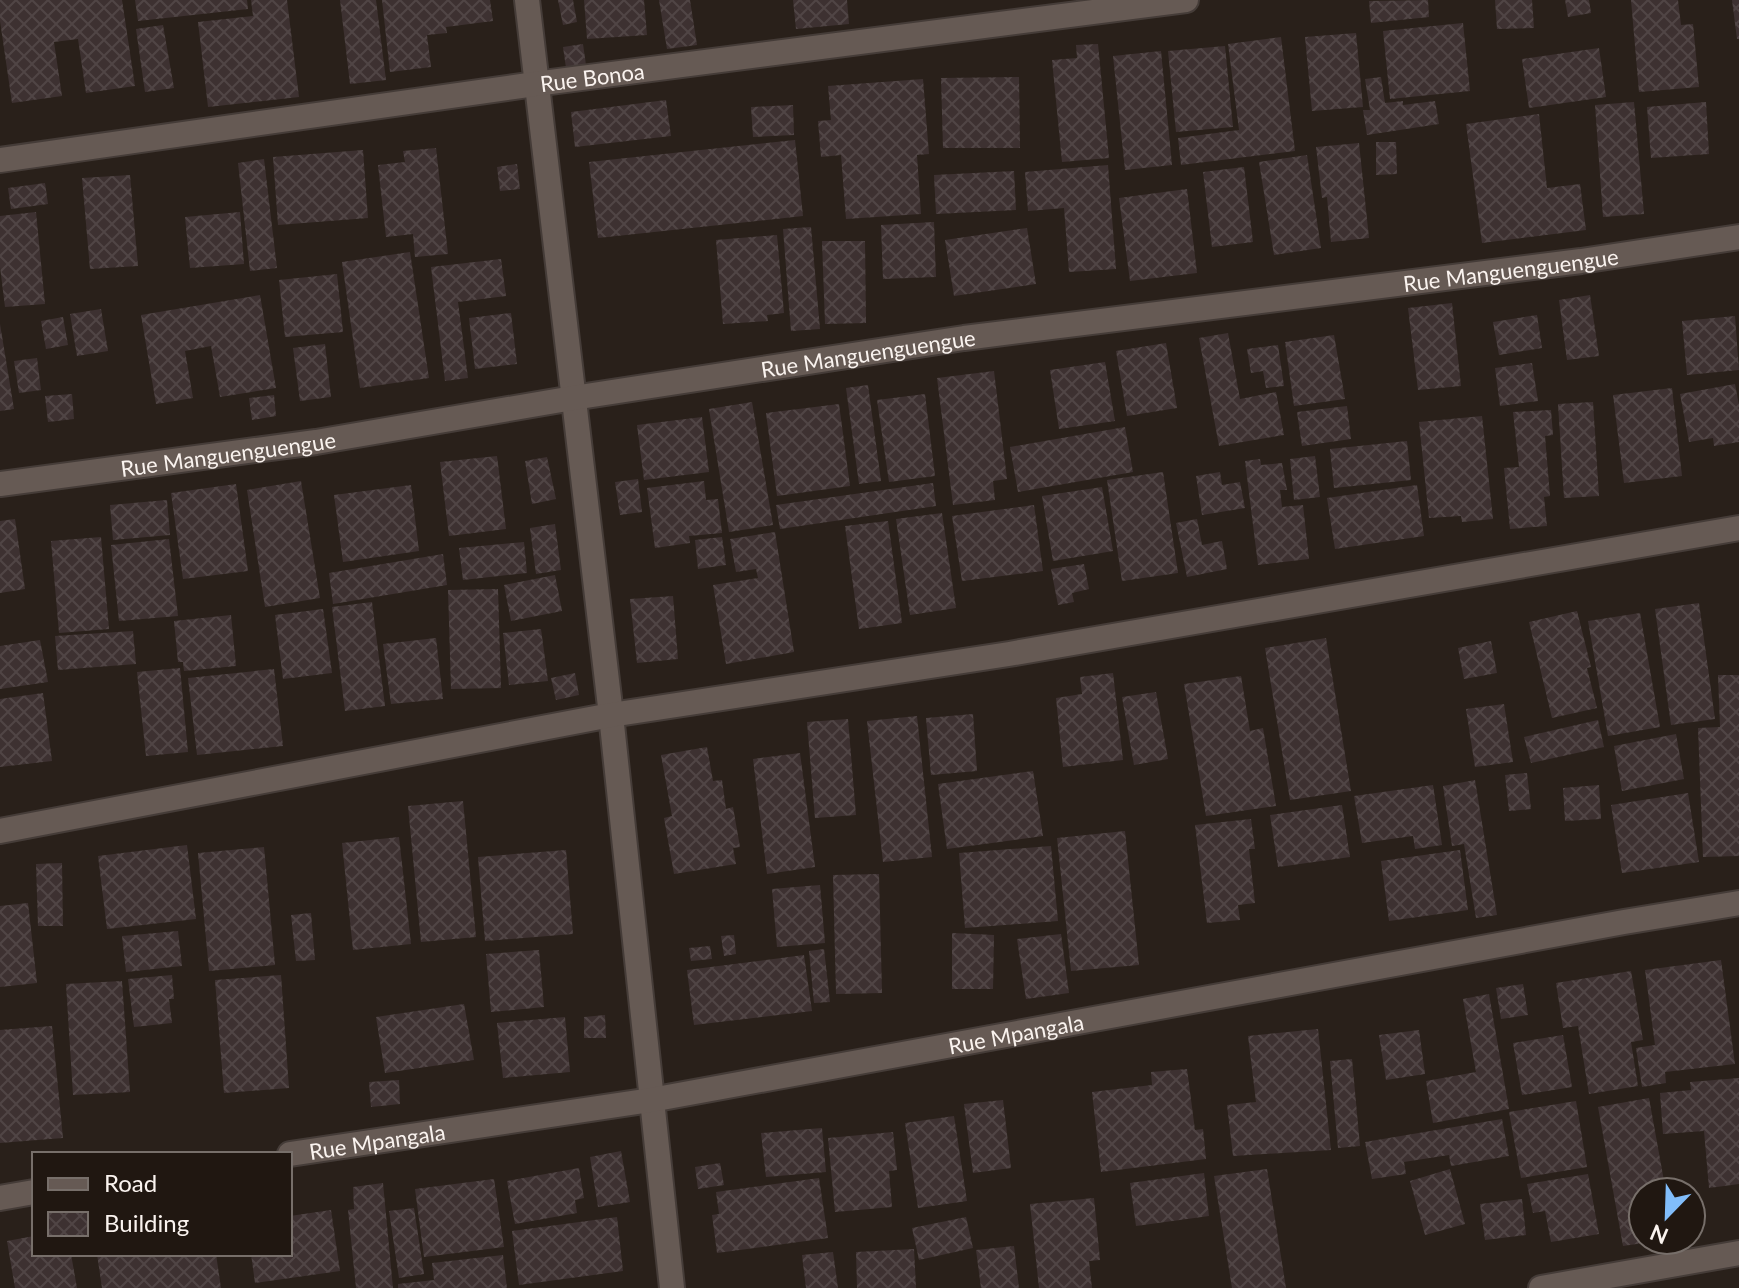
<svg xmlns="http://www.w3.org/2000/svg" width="1739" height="1288" font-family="Lato,sans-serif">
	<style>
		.building { fill: url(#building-cross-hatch) }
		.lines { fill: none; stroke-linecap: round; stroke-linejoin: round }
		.street-casing { stroke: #453c38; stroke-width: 28 }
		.street { stroke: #665a54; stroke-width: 24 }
		.labels { text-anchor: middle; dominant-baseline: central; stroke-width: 6; stroke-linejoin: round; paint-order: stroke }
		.street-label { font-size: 22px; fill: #faf3ef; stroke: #201711 }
	</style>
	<defs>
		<pattern id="building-cross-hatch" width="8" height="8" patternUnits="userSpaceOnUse" patternTransform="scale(2)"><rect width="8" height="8" fill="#3d3131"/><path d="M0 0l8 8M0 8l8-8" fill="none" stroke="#504545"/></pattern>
	</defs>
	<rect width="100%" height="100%" fill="#29201a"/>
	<g class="building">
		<polygon points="0,0 122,0 135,86 86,93 78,39 54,42 62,96 12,103 0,21"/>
		<polygon points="135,0 247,0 248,9 138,21"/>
		<polygon points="251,0 287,0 299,97 208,107 198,22 253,16"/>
		<polygon points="340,0 376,0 386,80 350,84"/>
		<polygon points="382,0 490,0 493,21 446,27 447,33 427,35 431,67 390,72"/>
		<polygon points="558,0 573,0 577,22 563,25"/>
		<polygon points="584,0 644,0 647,35 587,39"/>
		<polygon points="659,0 690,0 697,45 667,49"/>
		<polygon points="793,0 847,0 849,24 796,29"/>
		<polygon points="1428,0 1429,17 1371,23 1369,1"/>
		<polygon points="1495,0 1532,0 1534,28 1497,29"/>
		<polygon points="1565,0 1589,0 1591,13 1568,17"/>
		<polygon points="1631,0 1678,0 1681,25 1693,24 1699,87 1639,92"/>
		<polygon points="1732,0 1739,0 1739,39 1737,39"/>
		<polygon points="1463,23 1470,91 1390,99 1383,31"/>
		<polygon points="163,25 174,88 145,92 136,29"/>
		<polygon points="1356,33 1363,107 1312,111 1305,37"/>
		<polygon points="1281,37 1295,151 1181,165 1178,138 1239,130 1228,44"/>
		<polygon points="583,44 586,65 566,68 563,47"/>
		<polygon points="1098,44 1109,158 1062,162 1052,60 1077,58 1076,45"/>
		<polygon points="1225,46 1233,127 1176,132 1168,51"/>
		<polygon points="1599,48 1606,97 1529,108 1522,59"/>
		<polygon points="1161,51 1172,165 1125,170 1113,56"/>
		<polygon points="1019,77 1020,148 943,148 941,78"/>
		<polygon points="1381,77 1385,103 1403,101 1403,105 1435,101 1439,124 1367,135 1363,110 1370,110 1365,79"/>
		<polygon points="923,79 929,154 917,155 921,214 846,219 841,155 821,157 818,121 831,120 828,86"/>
		<polygon points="666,100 671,136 575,147 571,112"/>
		<polygon points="1634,102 1644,214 1603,217 1595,105"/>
		<polygon points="1706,102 1709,154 1651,158 1647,107"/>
		<polygon points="793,105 794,135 753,137 751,107"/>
		<polygon points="1539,114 1547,188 1580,184 1586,230 1482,243 1466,124"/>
		<polygon points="795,140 803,216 598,238 589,162"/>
		<polygon points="1376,142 1396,142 1397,174 1376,175"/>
		<polygon points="1359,143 1369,238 1331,242 1327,197 1322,198 1316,147"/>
		<polygon points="436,148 448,254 415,257 413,234 386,237 378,165 405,162 403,151"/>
		<polygon points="363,150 368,218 278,225 273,157"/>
		<polygon points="1307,155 1321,248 1274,255 1259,162"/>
		<polygon points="264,159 277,268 250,271 238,163"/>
		<polygon points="517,164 520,189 500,191 497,167"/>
		<polygon points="1108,165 1116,269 1069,272 1064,208 1028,211 1025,172"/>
		<polygon points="1244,167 1253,242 1212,247 1203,172"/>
		<polygon points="1014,171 1016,210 936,214 934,175"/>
		<polygon points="130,175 138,266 90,269 82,178"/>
		<polygon points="45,183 48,204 11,209 8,188"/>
		<polygon points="1187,189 1197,273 1130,281 1119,198"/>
		<polygon points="36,212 45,304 5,307 0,267 0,216"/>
		<polygon points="240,212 244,264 190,268 185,217"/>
		<polygon points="934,222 936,277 883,279 881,225"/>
		<polygon points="811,227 820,329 791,331 783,229"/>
		<polygon points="1027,228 1036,284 954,296 945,240"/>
		<polygon points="777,235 784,313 767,315 768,321 723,324 716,240"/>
		<polygon points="822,241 865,241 866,323 825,324"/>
		<polygon points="410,252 429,378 360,388 342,262"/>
		<polygon points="501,259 506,296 458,302 468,378 445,381 431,267"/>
		<polygon points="337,274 343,332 285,337 279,280"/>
		<polygon points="260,295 276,388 220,397 211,346 185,351 193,398 156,404 141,315"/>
		<polygon points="1590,295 1599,356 1567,360 1559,300"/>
		<polygon points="1452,303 1461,386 1418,390 1408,308"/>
		<polygon points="101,309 108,351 77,356 70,314"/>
		<polygon points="511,313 517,364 475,369 469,318"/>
		<polygon points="1537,315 1542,348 1499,355 1493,322"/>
		<polygon points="1735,316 1739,370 1687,375 1682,321"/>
		<polygon points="63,317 68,345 46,349 41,321"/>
		<polygon points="0,324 14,409 0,411"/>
		<polygon points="1228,333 1240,399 1276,392 1284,435 1219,446 1199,338"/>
		<polygon points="1334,335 1345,399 1294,406 1285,342"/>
		<polygon points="1166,343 1177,408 1127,416 1116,351"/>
		<polygon points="325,344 331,397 300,401 293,348"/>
		<polygon points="1278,345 1284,386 1266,388 1263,371 1251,373 1247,349"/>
		<polygon points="37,358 41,390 19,393 14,361"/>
		<polygon points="1105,362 1115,421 1059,429 1050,370"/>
		<polygon points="1532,363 1538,401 1500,406 1495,368"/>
		<polygon points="994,371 1007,479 993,481 995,500 953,505 937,378"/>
		<polygon points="1735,384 1739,405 1739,442 1714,446 1713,438 1689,442 1680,394"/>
		<polygon points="868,385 881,481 859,484 846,388"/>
		<polygon points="1672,388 1682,476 1624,483 1613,395"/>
		<polygon points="72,394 74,419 48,422 45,396"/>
		<polygon points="925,394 935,476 889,482 877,400"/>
		<polygon points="274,395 276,416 252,420 249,398"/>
		<polygon points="752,402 773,525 729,532 709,409"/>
		<polygon points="1593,402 1599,496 1564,498 1558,404"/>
		<polygon points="839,404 850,486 777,496 766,413"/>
		<polygon points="1347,406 1351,439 1302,446 1297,412"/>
		<polygon points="1551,410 1553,435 1545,436 1550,496 1544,497 1547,526 1510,529 1504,468 1519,467 1513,412"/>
		<polygon points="1482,416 1493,519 1462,522 1461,516 1429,518 1419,422"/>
		<polygon points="702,417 709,472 644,480 637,425"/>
		<polygon points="1125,427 1133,472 1018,492 1010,447"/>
		<polygon points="1407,441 1411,480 1334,488 1330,449"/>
		<polygon points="497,456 506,529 449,536 440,462"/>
		<polygon points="1315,456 1320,497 1294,500 1290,459"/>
		<polygon points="547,457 556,499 532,504 525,461"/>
		<polygon points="1260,459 1261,465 1282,463 1287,490 1280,490 1282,507 1303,505 1309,559 1258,565 1245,461"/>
		<polygon points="1163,472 1178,573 1122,581 1107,480"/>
		<polygon points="1220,472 1222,485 1240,482 1245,508 1202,515 1196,476"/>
		<polygon points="638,479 642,512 620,515 615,482"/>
		<polygon points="301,481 320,598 265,607 247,490"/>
		<polygon points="704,481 706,500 718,499 722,533 689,536 690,543 655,548 647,488"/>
		<polygon points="933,483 936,506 780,529 776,505"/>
		<polygon points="236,484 248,571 183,579 171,493"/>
		<polygon points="411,485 419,551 343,562 334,495"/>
		<polygon points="1417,485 1424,536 1335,549 1327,498"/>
		<polygon points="1102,487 1113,551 1053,561 1042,496"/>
		<polygon points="167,500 170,535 113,540 110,505"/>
		<polygon points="1034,505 1043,571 962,581 952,516"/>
		<polygon points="942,513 956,608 910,615 896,519"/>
		<polygon points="15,519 25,589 0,593 0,521"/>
		<polygon points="1197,519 1202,545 1222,541 1227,569 1187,577 1176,523"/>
		<polygon points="888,521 902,623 859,629 845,526"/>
		<polygon points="555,524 561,570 536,574 530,528"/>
		<polygon points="775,532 794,652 726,664 713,585 758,578 756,569 736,572 730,539"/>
		<polygon points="101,537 109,629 59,633 51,541"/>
		<polygon points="722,537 726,565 698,569 695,540"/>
		<polygon points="169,539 178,616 119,621 111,545"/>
		<polygon points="524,542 527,573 463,580 459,548"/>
		<polygon points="443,554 447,585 333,604 329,573"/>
		<polygon points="1084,564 1089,589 1072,593 1074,602 1058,605 1051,569"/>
		<polygon points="555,575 562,611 511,621 504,585"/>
		<polygon points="498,589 501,688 451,689 448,590"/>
		<polygon points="673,596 678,659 637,663 630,599"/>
		<polygon points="372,602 385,706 345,711 332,607"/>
		<polygon points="1699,603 1715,719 1671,725 1655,609"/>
		<polygon points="323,609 332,673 283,679 275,615"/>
		<polygon points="1577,611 1591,667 1587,668 1597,708 1552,718 1529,622"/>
		<polygon points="1640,613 1660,727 1608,736 1588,621"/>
		<polygon points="231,615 236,666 184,671 183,662 178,662 174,621"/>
		<polygon points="541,629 548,681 509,685 503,633"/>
		<polygon points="133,631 136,664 58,670 55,636"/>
		<polygon points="436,638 443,699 391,704 383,644"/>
		<polygon points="1326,638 1351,791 1290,800 1265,648"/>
		<polygon points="40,640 48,682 0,689 0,646"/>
		<polygon points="1491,641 1497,673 1464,679 1458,648"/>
		<polygon points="180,668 188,752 146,756 137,672"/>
		<polygon points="274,669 283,746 197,755 188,678"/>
		<polygon points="575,673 579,695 556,700 551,678"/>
		<polygon points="1113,673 1123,760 1063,767 1056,698 1082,694 1080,677"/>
		<polygon points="1718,675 1739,675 1739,856 1703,857 1698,728 1720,727"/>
		<polygon points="1241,676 1250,731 1263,728 1276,806 1206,816 1184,684"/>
		<polygon points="1156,692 1168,759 1134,765 1122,697"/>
		<polygon points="43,693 52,761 0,767 0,699"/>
		<polygon points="1504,704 1513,762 1475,767 1466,709"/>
		<polygon points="973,714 977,771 931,775 926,718"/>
		<polygon points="917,716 932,857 883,862 867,721"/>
		<polygon points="848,719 856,815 815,818 807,722"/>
		<polygon points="1598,720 1604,747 1531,763 1524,737"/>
		<polygon points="1676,734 1684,779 1622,791 1614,746"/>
		<polygon points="707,747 713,781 722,780 726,809 733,807 740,847 733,848 736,864 674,874 664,818 672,816 661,755"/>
		<polygon points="800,753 815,867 767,874 753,759"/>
		<polygon points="1033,771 1043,836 947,849 938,784"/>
		<polygon points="1527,773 1531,809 1509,811 1505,775"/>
		<polygon points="1475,780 1497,915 1476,918 1464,844 1452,846 1443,786"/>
		<polygon points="1433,785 1442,845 1415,849 1413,836 1362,843 1354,796"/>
		<polygon points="1599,785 1601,819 1565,821 1563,788"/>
		<polygon points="1688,793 1699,862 1622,873 1611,805"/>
		<polygon points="463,801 476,937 421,942 408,806"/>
		<polygon points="1342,805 1350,857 1278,867 1270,815"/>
		<polygon points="1251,819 1255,849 1249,849 1255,903 1238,905 1240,920 1207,923 1195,825"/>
		<polygon points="1125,831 1139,965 1071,971 1057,838"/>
		<polygon points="399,837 411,944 353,950 342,843"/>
		<polygon points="187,845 196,919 107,929 98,856"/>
		<polygon points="1051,846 1058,921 965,928 959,853"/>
		<polygon points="264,847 275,965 209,971 198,853"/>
		<polygon points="566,850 573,934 485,941 478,857"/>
		<polygon points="1460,850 1468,910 1389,921 1381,861"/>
		<polygon points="62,863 63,926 38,926 36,864"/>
		<polygon points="879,874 882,993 836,994 833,875"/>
		<polygon points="820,885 825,943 777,947 772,889"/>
		<polygon points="28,903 37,983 0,987 0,906"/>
		<polygon points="311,913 315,960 296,961 291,915"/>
		<polygon points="178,931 182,966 126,972 122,936"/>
		<polygon points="952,933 994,935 993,989 952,989"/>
		<polygon points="1061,934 1069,993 1026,999 1017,939"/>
		<polygon points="734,935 736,954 724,956 721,936"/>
		<polygon points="710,946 712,959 691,961 689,948"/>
		<polygon points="824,949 830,1002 814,1003 809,951"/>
		<polygon points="539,950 544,1007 491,1012 486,954"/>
		<polygon points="804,955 812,1011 694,1025 687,970"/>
		<polygon points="1721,960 1735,1064 1665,1072 1666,1083 1642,1087 1636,1048 1655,1045 1645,970"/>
		<polygon points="1631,971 1643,1040 1631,1042 1638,1086 1589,1094 1578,1026 1563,1028 1556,983"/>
		<polygon points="172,975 174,999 169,999 172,1023 134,1027 128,979"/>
		<polygon points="281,975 289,1088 224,1093 215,980"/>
		<polygon points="122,981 130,1092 73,1095 66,984"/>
		<polygon points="1523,984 1528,1015 1501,1019 1496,988"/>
		<polygon points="1489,994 1509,1109 1433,1123 1426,1081 1476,1072 1463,999"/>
		<polygon points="464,1004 474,1060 385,1073 376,1017"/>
		<polygon points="605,1015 606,1038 584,1038 584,1017"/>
		<polygon points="565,1017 570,1072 503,1078 497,1023"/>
		<polygon points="52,1026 63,1138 0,1143 0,1030"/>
		<polygon points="1318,1029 1331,1150 1233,1156 1227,1105 1256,1102 1248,1036"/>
		<polygon points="1419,1030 1425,1074 1386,1080 1379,1035"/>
		<polygon points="1563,1035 1572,1087 1522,1095 1513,1043"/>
		<polygon points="1352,1059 1360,1146 1338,1148 1330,1061"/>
		<polygon points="1187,1069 1195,1130 1203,1129 1206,1159 1101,1172 1092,1092 1152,1085 1151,1072"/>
		<polygon points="1739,1078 1739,1184 1709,1188 1704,1131 1663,1134 1660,1093 1691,1090 1690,1082"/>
		<polygon points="399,1080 400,1104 371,1107 369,1082"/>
		<polygon points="1649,1098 1666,1192 1643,1192 1643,1240 1650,1242 1623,1246 1598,1107"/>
		<polygon points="1003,1100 1011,1168 973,1173 964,1104"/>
		<polygon points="1576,1101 1587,1167 1521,1178 1509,1112"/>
		<polygon points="954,1116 967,1201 918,1208 905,1123"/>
		<polygon points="1502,1119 1509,1156 1451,1166 1449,1155 1404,1162 1406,1174 1372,1179 1365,1142"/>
		<polygon points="822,1128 826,1172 766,1177 761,1133"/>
		<polygon points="893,1132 897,1170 889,1171 892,1207 835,1212 828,1138"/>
		<polygon points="621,1151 630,1202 598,1207 590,1157"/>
		<polygon points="720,1163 724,1185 698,1189 695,1167"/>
		<polygon points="579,1168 584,1198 575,1200 577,1213 515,1224 507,1181"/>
		<polygon points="1267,1169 1286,1288 1232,1288 1214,1176"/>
		<polygon points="1450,1169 1465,1224 1425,1235 1410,1181"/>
		<polygon points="1204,1173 1209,1216 1136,1226 1130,1183"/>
		<polygon points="1588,1174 1599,1234 1551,1242 1545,1211 1533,1213 1527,1184"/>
		<polygon points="819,1178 828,1238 717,1253 712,1215 719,1214 716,1192"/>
		<polygon points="494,1179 504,1247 424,1257 415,1189"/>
		<polygon points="383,1183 393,1288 356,1288 348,1210 354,1209 353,1187"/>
		<polygon points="1094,1198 1100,1260 1089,1261 1092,1288 1039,1288 1030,1204"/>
		<polygon points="1522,1199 1526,1235 1485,1240 1480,1204"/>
		<polygon points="414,1208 424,1274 399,1278 389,1211"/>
		<polygon points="331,1210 340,1271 255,1283 251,1254 290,1254 290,1216"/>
		<polygon points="617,1217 623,1271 519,1285 512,1231"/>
		<polygon points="966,1217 973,1248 919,1260 912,1228"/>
		<polygon points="34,1236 34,1254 71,1254 77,1288 15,1288 7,1241"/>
		<polygon points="1014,1246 1019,1288 981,1288 976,1250"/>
		<polygon points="914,1249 916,1288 857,1288 856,1252"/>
		<polygon points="833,1252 838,1288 806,1288 802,1255"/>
		<polygon points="97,1254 216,1254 221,1288 102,1288"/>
		<polygon points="503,1255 507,1288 398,1288 398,1284 434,1280 432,1263"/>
	</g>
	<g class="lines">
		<defs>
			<g id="street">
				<polyline points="527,0 611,715 672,1288"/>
				<path id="s1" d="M0,160l535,-76 651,-84"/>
				<path id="s2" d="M0,484l316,-42 257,-44 391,-60 617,-77 158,-24"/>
				<polyline points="0,831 611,715 1009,654 1739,528"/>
				<path id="s3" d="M290,1154l361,-54 973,-178 115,-19"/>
				<polyline points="0,1198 34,1192"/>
				<polyline points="1541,1288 1739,1253"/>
			</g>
		</defs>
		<use href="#street" class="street-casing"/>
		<use href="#street" class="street"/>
	</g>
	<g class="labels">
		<g class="street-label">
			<text stroke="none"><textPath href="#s1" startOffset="598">Rue Bonoa</textPath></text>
			<text stroke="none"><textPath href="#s2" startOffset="1526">Rue Manguenguengue</textPath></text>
			<text stroke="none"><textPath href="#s2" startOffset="878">Rue Manguenguengue</textPath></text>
			<text stroke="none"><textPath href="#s2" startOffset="230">Rue Manguenguengue</textPath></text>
			<text stroke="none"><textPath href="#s3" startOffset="736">Rue Mpangala</textPath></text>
			<text stroke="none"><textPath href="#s3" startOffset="88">Rue Mpangala</textPath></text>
		</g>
	</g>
	<rect x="32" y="1152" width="260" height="104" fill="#201711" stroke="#776f6a" stroke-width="2"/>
	<rect x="48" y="1178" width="40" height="12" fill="#665a54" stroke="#776f6a" stroke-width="2"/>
	<text x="104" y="1192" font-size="24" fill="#faf3ef">Road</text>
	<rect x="48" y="1212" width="40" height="24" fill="url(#building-cross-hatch)" stroke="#776f6a" stroke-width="2"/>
	<text x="104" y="1232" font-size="24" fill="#faf3ef">Building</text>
	<g transform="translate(1667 1216) rotate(203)"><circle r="38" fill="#201711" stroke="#776f6a" stroke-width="2"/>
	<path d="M0-6L14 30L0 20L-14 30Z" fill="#81bdfa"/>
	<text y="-12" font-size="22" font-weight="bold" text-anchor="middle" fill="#faf3ef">N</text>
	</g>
</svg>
